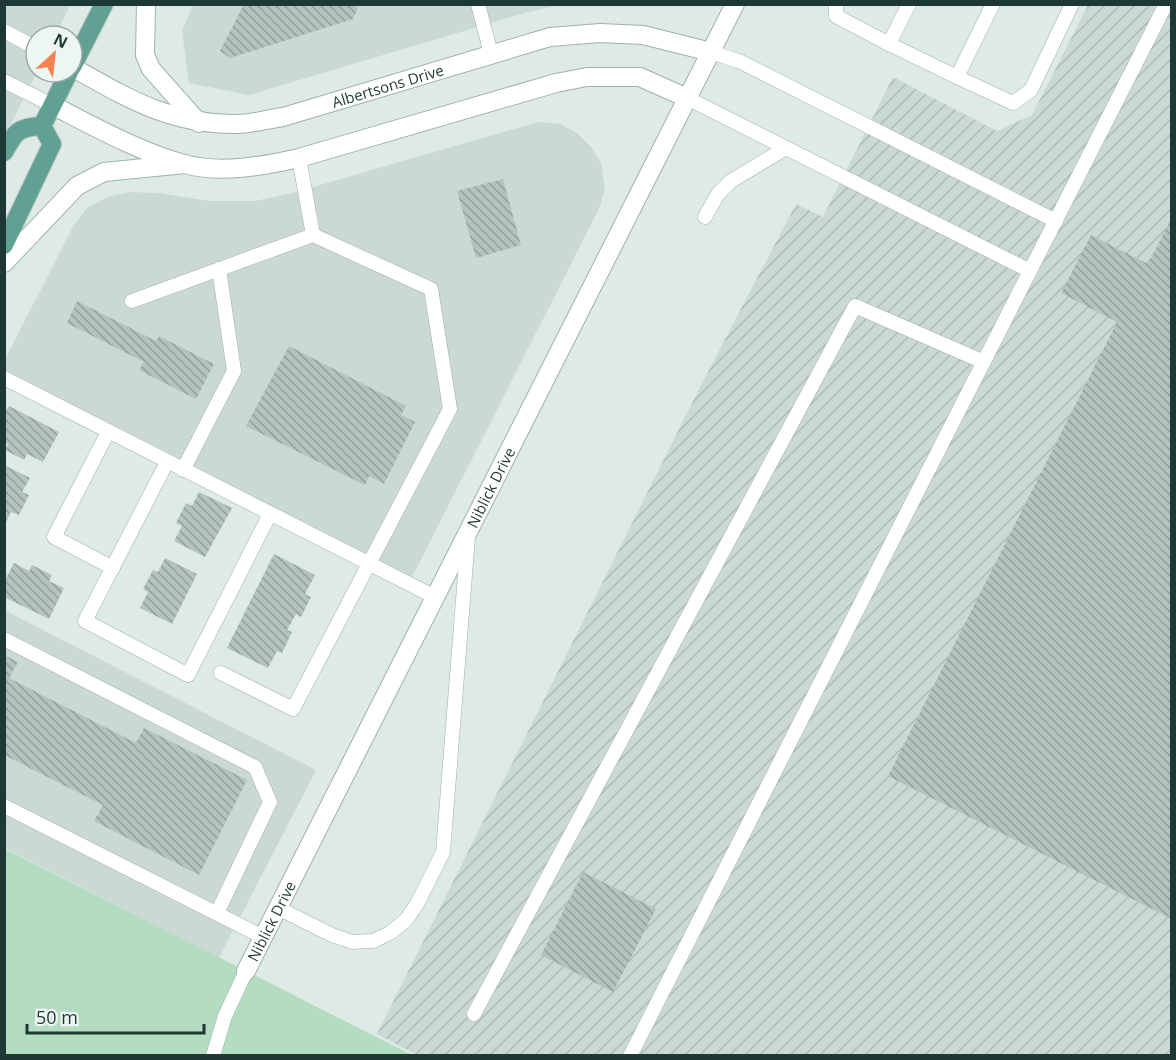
<svg xmlns="http://www.w3.org/2000/svg" width="1176" height="1060" font-family="'Open Sans',sans-serif">
	<style>
		.built { fill: #cbd9d4 }
		.industrial { fill: url(#industrial-furrows) }
		.grass { fill: #b4dcc1 }
		.building { fill: url(#building-back-hatch) }
		.lines { fill: none; stroke-linecap: round; stroke-linejoin: round }
		.service-casing { stroke: #a0b1ac; stroke-width: 15 }
		.minor-casing { stroke: #a0b1ac; stroke-width: 20 }
		.secondary-casing { stroke: #9cb6ae; stroke-width: 20 }
		.primary-casing { stroke: #bcc4c2; stroke-width: 20 }
		.service { stroke: #fff; stroke-width: 14 }
		.minor { stroke: #fff; stroke-width: 18 }
		.secondary { stroke: #fff; stroke-width: 18 }
		.primary { stroke: #60a194; stroke-width: 18 }
		.labels { text-anchor: middle; dominant-baseline: central; stroke-width: 4.5; stroke-linejoin: round; paint-order: stroke }
		.street-label { font-size: 15px; fill: #1e3933; stroke: #edf6f2 }
	</style>
	<defs>
		<pattern id="industrial-furrows" width="10" height="10" patternUnits="userSpaceOnUse" patternTransform="scale(1.5)"><rect width="10" height="10" fill="#cbd9d4"/><path d="M-1 1l2-2M0 10L10 0M9 11l2-2" fill="none" stroke="#aebbb6"/></pattern>
		<pattern id="building-back-hatch" width="6" height="6" patternUnits="userSpaceOnUse" patternTransform="scale(1.5)"><rect width="6" height="6" fill="#b2c4be"/><path d="M-1 5l2 2M0 0l6 6M5-1l2 2" fill="none" stroke="#90a09b"/></pattern>
	</defs>
	<rect width="100%" height="100%" fill="#ddeae5"/>
	<g class="built">
		<polygon points="5,5 70,5 55,36 36,36 37,72 5,136"/>
		<polygon points="193,5 561,5 528,12 249,95 189,83 182,31"/>
		<polygon points="538,122 560,124 577,133 591,147 601,163 605,189 599,209 412,577 5,370 4,361 74,225 87,208 107,197 130,192 159,193 209,201 255,201 296,192"/>
		<polygon points="4,610 316,770 219,958 5,848"/>
	</g>
	<polygon class="industrial" points="1088,5 1171,5 1171,1055 419,1056 377,1034 699,389 796,204 823,217 893,77 997,131 1032,115"/>
	<polygon class="grass" points="5,849 412,1055 5,1055"/>
	<g class="building">
		<polygon points="244,4 352,4 358,8 353,19 230,58 220,51"/>
		<polygon points="503,179 521,245 476,258 457,191"/>
		<polygon points="1172,217 1172,919 888,776 1117,322 1061,293 1091,235 1148,264"/>
		<polygon points="77,301 156,341 159,336 214,364 196,399 139,370 144,362 67,323"/>
		<polygon points="289,346 406,406 401,415 415,422 384,484 369,476 365,485 246,426"/>
		<polygon points="9,406 59,432 43,462 27,454 24,460 5,450 8,444 4,442 4,414"/>
		<polygon points="4,465 30,478 22,492 29,495 19,515 11,512 4,526"/>
		<polygon points="199,492 232,508 205,557 174,541 182,526 176,523 186,503 192,506"/>
		<polygon points="274,554 315,575 305,594 311,597 301,617 296,614 287,630 292,632 282,653 277,651 268,668 227,648"/>
		<polygon points="165,558 197,574 172,624 140,608 148,592 143,589 153,570 158,572"/>
		<polygon points="14,563 29,571 32,565 52,575 49,581 64,588 49,619 4,597 4,582"/>
		<polygon points="4,655 18,662 9,678 136,743 144,728 247,780 199,875 94,821 103,805 4,755"/>
		<polygon points="583,872 656,909 613,992 541,955"/>
	</g>
	<g class="lines">
		<defs>
			<g id="service">
				<polyline points="478,4 491,54"/>
				<polyline points="836,4 836,16 889,44 909,4"/>
				<polyline points="4,31 36,48"/>
				<polyline points="889,44 957,77 993,4"/>
				<polyline points="711,52 741,62 1056,221"/>
				<polyline points="957,77 1013,103 1031,90 1072,4"/>
				<polyline points="4,81 52,105"/>
				<polyline points="687,98 1030,271"/>
				<polyline points="299,158 313,235"/>
				<polyline points="705,217 718,194 731,181 786,148"/>
				<polyline points="132,301 313,235 431,289 450,409 293,709 221,673"/>
				<polyline points="4,378 435,597"/>
				<polyline points="108,432 54,537 113,568"/>
				<polyline points="167,462 85,621 188,675 270,514"/>
				<polyline points="183,470 234,371 219,269"/>
				<polyline points="4,639 255,767 270,802 217,913"/>
				<polyline points="4,806 263,937"/>
				<polyline points="278,908 332,935 352,942 373,941 390,933 406,920 417,904 443,852 468,537"/>
				<polyline points="474,1014 855,306 984,362"/>
				<polyline points="213,1056 225,1016 246,971"/>
				<polyline points="630,1056 1166,4"/>
			</g>
			<g id="minor">
				<path id="s1" d="M72,67c55,31 99,58 165,57 15,0 31,-5 46,-7l267,-80 50,-4 43,2 68,17"/>
				<path d="M52,105c43,22 86,46 132,59 36,10 80,2 115,-6l257,-75 31,-6h53l47,21"/>
				<path id="s2" d="M246,971l489,-967"/>
			</g>
			<g id="secondary">
				<polyline points="146,4 145,55 151,69 199,123"/>
				<polyline points="4,263 77,186 104,172 185,164"/>
			</g>
			<g id="primary">
				<polyline points="72,67 104,4"/>
				<polyline points="42,126 69,72"/>
				<path d="M4,152c11,-20 14,-25 38,-26"/>
				<polyline points="4,245 52,144 42,126"/>
			</g>
		</defs>
		<use href="#service" class="service-casing"/>
		<use href="#minor" class="minor-casing"/>
		<use href="#secondary" class="secondary-casing"/>
		<use href="#primary" class="primary-casing"/>
		<use href="#service" class="service"/>
		<use href="#minor" class="minor"/>
		<use href="#secondary" class="secondary"/>
		<use href="#primary" class="primary"/>
	</g>
	<g class="labels">
		<g class="street-label">
			<text stroke="none"><textPath href="#s1" startOffset="333">Albertsons Drive</textPath></text>
			<text stroke="none"><textPath href="#s2" startOffset="542">Niblick Drive</textPath></text>
			<text stroke="none"><textPath href="#s2" startOffset="56">Niblick Drive</textPath></text>
		</g>
	</g>
	<rect width="1176" height="1060" fill="none" stroke="#1e3933" stroke-width="12"/>
	<g transform="translate(54 54) rotate(27)"><circle r="28" fill="#edf6f2" stroke="#9aaaa6" stroke-width="1.5"/>
	<path d="M0-4.5L10 22L0 15L-10 22Z" fill="#f6814e"/>
	<text y="-9" font-size="16" font-weight="bold" text-anchor="middle" fill="#1e3933">N</text>
	</g>
	<path d="M27 1024v9h177v-9" fill="none" stroke="#1e3933" stroke-width="3"/>
	<text x="36" y="1024" font-size="18" fill="#1e3933" stroke="#edf6f2" stroke-width="4.5" paint-order="stroke">50 m</text>
</svg>
